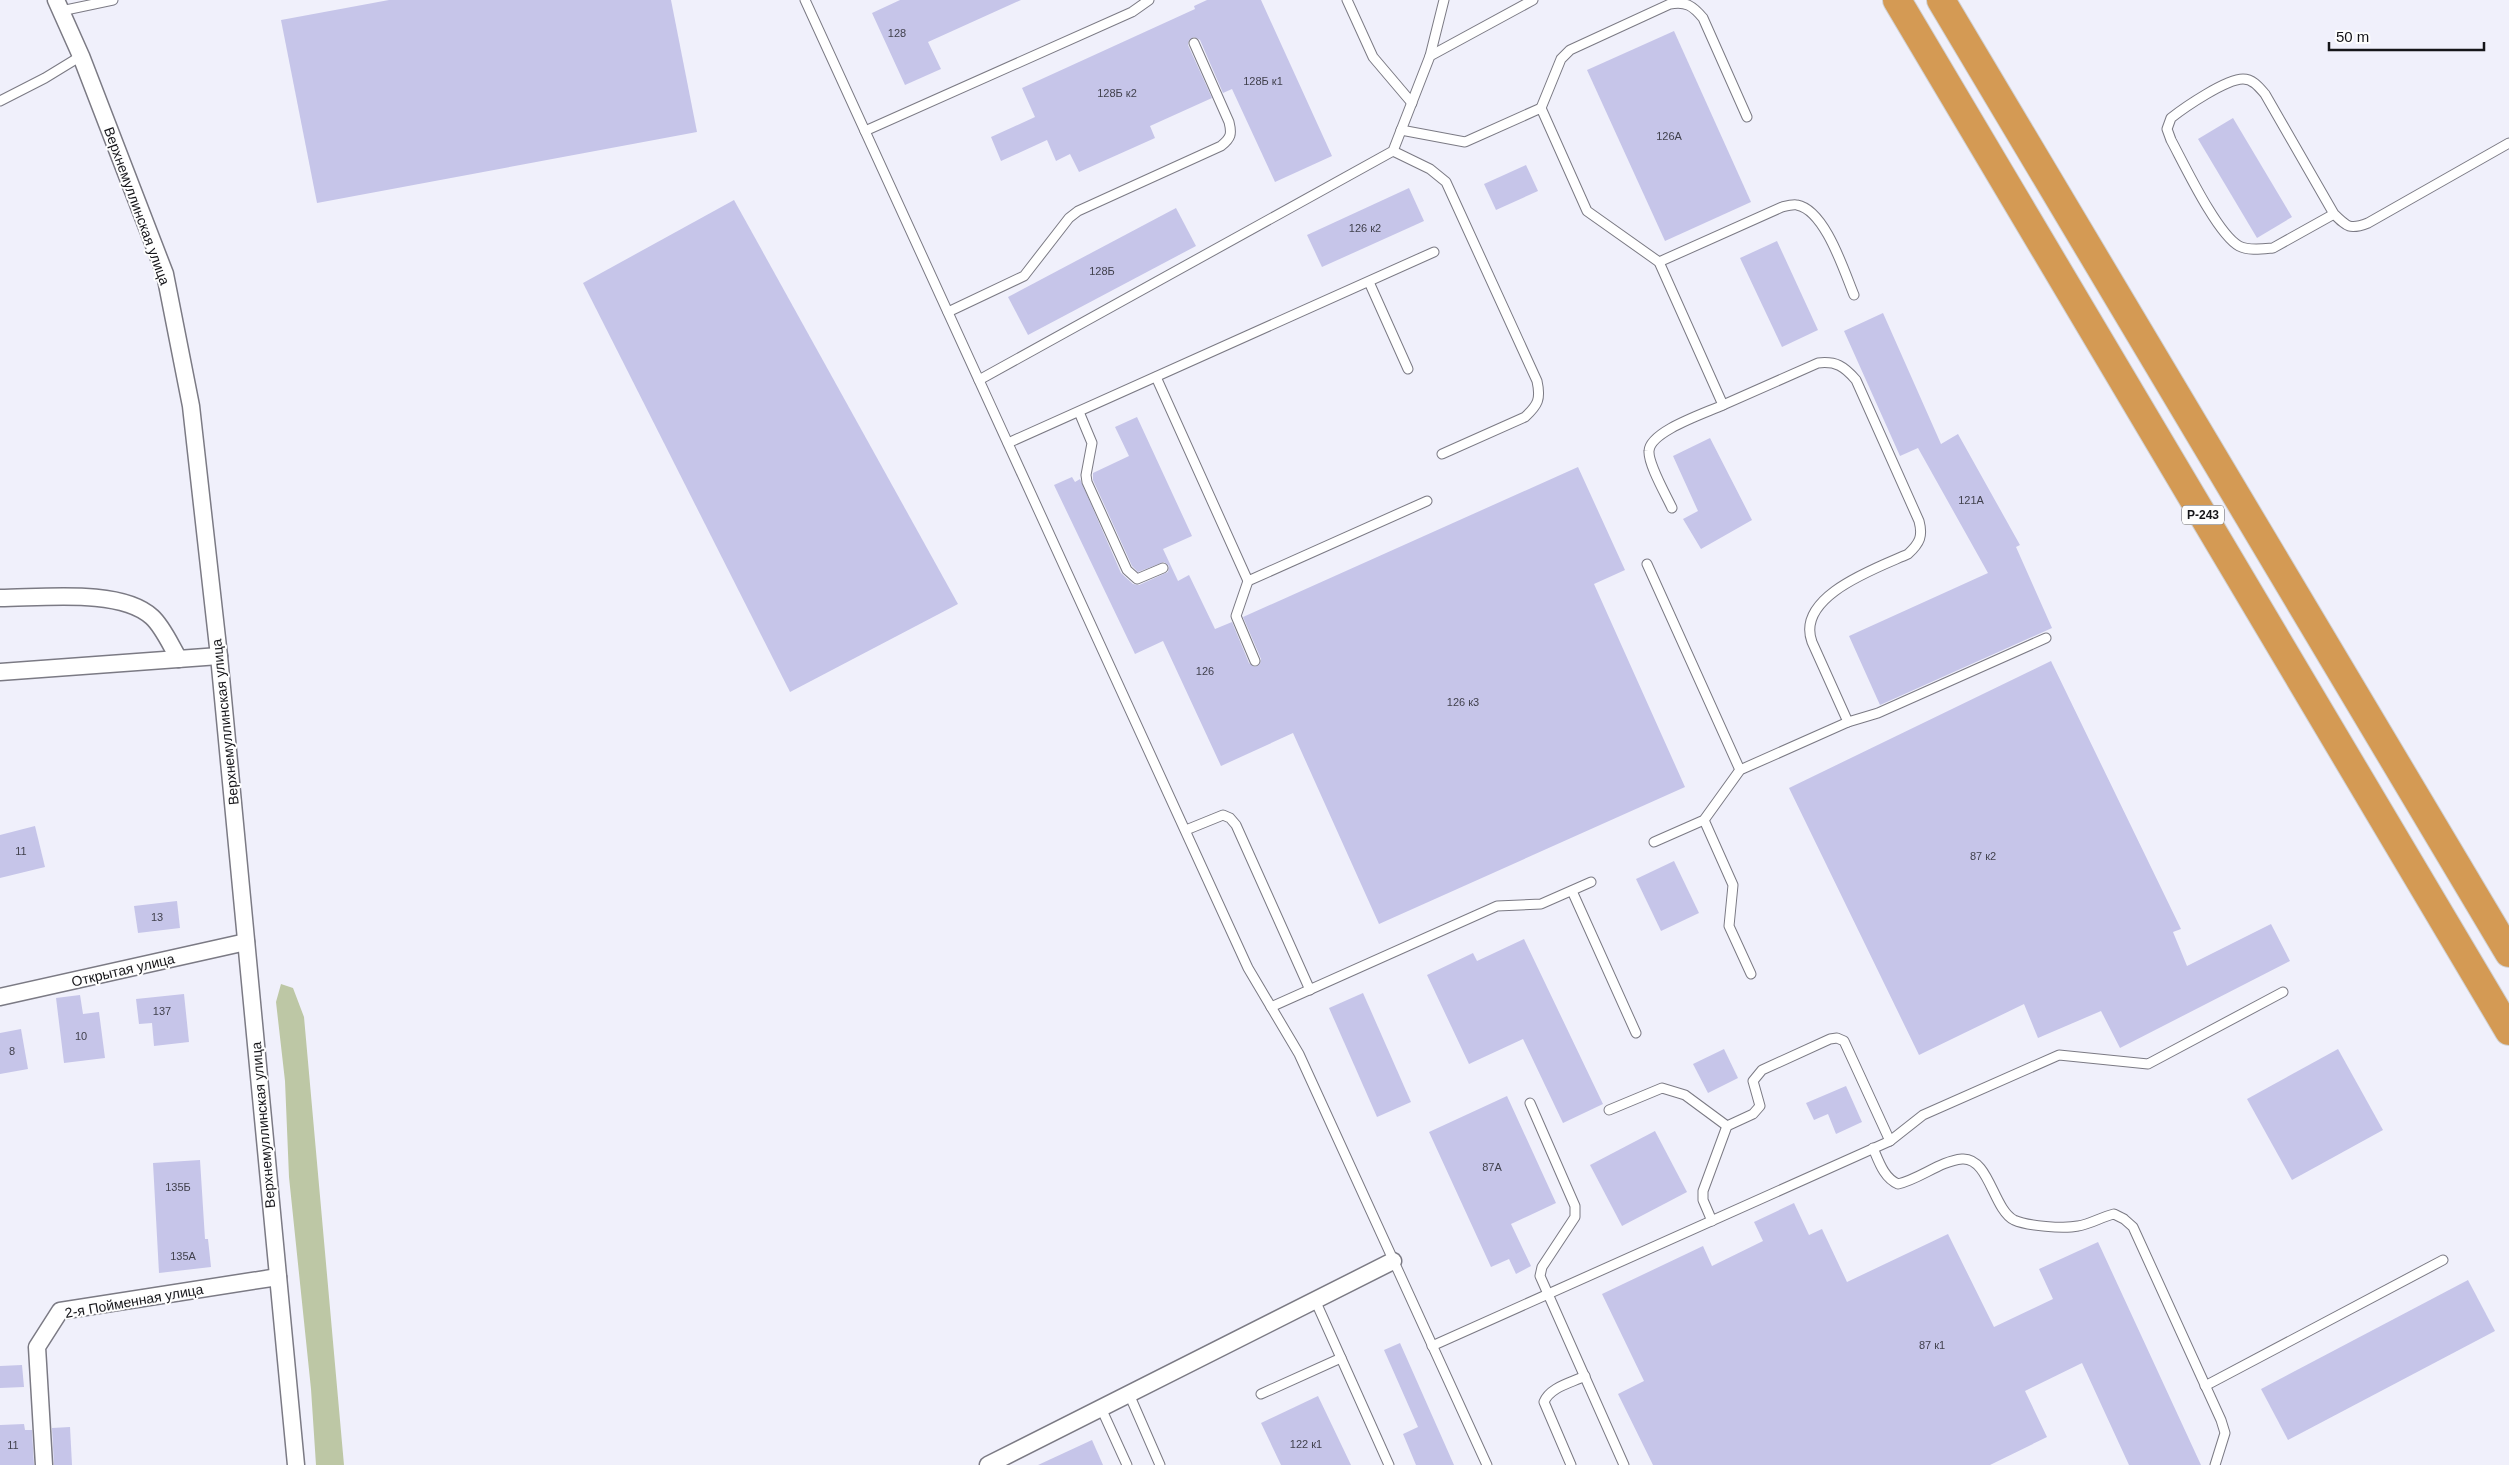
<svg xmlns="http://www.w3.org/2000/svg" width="2509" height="1465" font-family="Arial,sans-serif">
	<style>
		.forest { fill: #bdc7a5 }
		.building { fill: #c6c5e9 }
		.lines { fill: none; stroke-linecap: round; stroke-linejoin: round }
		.service-casing { stroke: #7b7a84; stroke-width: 11 }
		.minor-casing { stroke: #7b7a84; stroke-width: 19 }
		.trunk-casing { stroke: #d0d0d1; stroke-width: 30 }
		.service { stroke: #fff; stroke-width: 9 }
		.minor { stroke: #fff; stroke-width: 16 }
		.trunk { stroke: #d49a54; stroke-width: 28 }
		.labels { text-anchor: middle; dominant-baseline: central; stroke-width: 4; stroke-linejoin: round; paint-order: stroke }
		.number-label { font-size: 11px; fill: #41414d }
		.shield { fill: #fefefe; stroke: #5b5b5e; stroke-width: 1 }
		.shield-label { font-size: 12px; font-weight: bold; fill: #151519 }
		.street-label { font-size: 14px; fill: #151519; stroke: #fefefe }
	</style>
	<rect width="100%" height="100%" fill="#f0f0fb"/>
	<polygon class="forest" points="281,984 293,988 304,1017 344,1465 316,1465 311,1389 289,1177 285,1081 276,1002"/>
	<g class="building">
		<polygon points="389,0 671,0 697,132 317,203 281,20"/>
		<polygon points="900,0 1021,0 928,42 941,69 905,85 872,13"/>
		<polygon points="1207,0 1261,0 1332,156 1275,182 1232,89 1223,93 1200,40 1194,37 1189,40 1188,45 1212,98 1150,126 1155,138 1079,172 1070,154 1056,161 1047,140 1001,161 991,137 1035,117 1022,88 1195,9 1194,6"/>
		<polygon points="1674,31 1751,202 1665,241 1587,70"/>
		<polygon points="2233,118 2292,217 2257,238 2198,139"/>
		<polygon points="1526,165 1538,191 1496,210 1484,184"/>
		<polygon points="1409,188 1424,221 1322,267 1307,235"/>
		<polygon points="734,200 958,604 790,692 583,283"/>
		<polygon points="1176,208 1196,246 1028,335 1008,297"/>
		<polygon points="1777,241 1818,330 1782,347 1740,258"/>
		<polygon points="1883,313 1941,444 1958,434 2020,545 2016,547 2052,628 1880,705 1849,636 1988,573 1918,448 1900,456 1844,331"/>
		<polygon points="1137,417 1192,536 1163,549 1178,581 1189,575 1215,629 1232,622 1249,663 1255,667 1260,664 1261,659 1243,617 1578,467 1625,570 1594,584 1685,787 1379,924 1293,733 1221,766 1163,641 1135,654 1054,485 1072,477 1075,482 1080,479 1121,573 1133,584 1139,585 1168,572 1169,566 1164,562 1138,572 1132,566 1093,480 1093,473 1129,456 1115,427"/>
		<polygon points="1710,438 1752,520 1701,549 1683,519 1698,511 1673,456"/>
		<polygon points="2051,661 2181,929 2173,932 2187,966 2271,924 2290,961 2120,1048 2101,1011 2038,1038 2024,1004 1919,1055 1789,788"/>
		<polygon points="35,826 45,867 0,878 0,835"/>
		<polygon points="1674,861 1699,913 1661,931 1636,879"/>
		<polygon points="177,901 180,928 138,933 134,906"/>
		<polygon points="1524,939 1603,1104 1563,1123 1523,1039 1469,1064 1427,975 1473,953 1477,961"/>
		<polygon points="1363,993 1411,1102 1377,1117 1329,1008"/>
		<polygon points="184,994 189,1042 154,1046 152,1023 139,1024 136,999"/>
		<polygon points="80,995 83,1014 99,1012 105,1058 64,1063 56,998"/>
		<polygon points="21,1029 28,1069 0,1074 0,1033"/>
		<polygon points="1724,1049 1738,1078 1708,1093 1693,1064"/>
		<polygon points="2338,1049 2383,1130 2292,1180 2247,1099"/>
		<polygon points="1846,1086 1862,1122 1836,1134 1828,1114 1814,1120 1806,1103"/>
		<polygon points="1507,1096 1556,1203 1511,1224 1531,1266 1516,1274 1509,1259 1491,1267 1429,1132"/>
		<polygon points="1655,1131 1687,1192 1622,1226 1590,1165"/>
		<polygon points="200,1160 205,1239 208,1239 211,1267 159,1273 153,1163"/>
		<polygon points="1794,1203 1809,1235 1822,1229 1847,1282 1948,1234 1994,1327 2053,1299 2039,1269 2098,1242 2201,1465 2129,1465 2082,1363 2025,1391 2047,1437 1990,1465 1653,1465 1618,1394 1644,1381 1602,1294 1703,1246 1712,1266 1763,1241 1754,1222"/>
		<polygon points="2468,1280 2495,1331 2288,1440 2261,1389"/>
		<polygon points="1400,1343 1454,1465 1416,1465 1403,1434 1418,1427 1384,1350"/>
		<polygon points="22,1365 24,1387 0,1388 0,1366"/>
		<polygon points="1318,1396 1351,1465 1281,1465 1261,1423"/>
		<polygon points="24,1424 25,1430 32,1430 34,1465 0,1465 0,1425"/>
		<polygon points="70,1427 72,1465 54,1465 52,1428"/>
		<polygon points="1092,1440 1103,1465 1038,1465"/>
	</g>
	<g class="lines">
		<defs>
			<g id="service">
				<polyline points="805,0 1248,968 1299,1054 1487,1465"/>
				<polyline points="1347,0 1373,57 1412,103"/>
				<polyline points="61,11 113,0"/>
				<polyline points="1430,56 1444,0"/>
				<polyline points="0,101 45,78 81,56"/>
				<path d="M1541,108l20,-49 9,-9 100,-46c16,-3 23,2 33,14l44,99"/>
				<path d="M1401,130l64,12 76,-34 46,103 72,51 64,143c-17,8 -73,26 -74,46 -1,13 17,44 23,57"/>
				<polyline points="865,131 1132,12 1149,0"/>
				<path d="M1393,151l37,18 16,13 91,199c4,18 1,24 -12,36l-83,37"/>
				<path d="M2334,214l-61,34c-11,1 -25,3 -34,-2 -22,-12 -55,-82 -68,-106l-4,-11 4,-11c14,-11 55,-39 72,-39 10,0 16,8 22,15l69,120c13,13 16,16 34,9l141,-80"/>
				<path d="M1659,262l123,-55c4,-1 11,-3 15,-2 28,5 47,66 57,90"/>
				<polyline points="1369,282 1408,369"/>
				<path d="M948,312l76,-36 45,-58 9,-7 143,-65c10,-8 11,-12 8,-24l-35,-79"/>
				<polyline points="1156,377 1248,581 1427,501"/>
				<polyline points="979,380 1393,151 1430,56 1533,0"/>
				<polyline points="1079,412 1092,443 1086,475 1087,482 1127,570 1137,579 1163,568"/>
				<polyline points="1008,443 1434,252"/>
				<polyline points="1647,564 1740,770"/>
				<polyline points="1248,581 1236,616 1255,661"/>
				<polyline points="1848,722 1878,713 2046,638"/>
				<polyline points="1704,820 1733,885 1729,926 1751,974"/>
				<polyline points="1186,830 1223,815 1230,818 1236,825 1310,990"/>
				<path d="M1654,842l50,-22 36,-50 108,-48 -36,-80c-17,-46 65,-74 96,-88 12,-11 15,-18 11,-33l-63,-141c-12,-14 -20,-19 -38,-17l-95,42"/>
				<polyline points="1572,891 1636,1033"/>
				<polyline points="1271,1007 1497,906 1541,904 1591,882"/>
				<polyline points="1530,1103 1575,1206 1575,1217 1542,1267 1540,1276 1624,1465"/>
				<polyline points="1609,1110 1662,1088 1685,1095 1727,1126"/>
				<path d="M1873,1148c6,14 11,30 25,36 22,-5 42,-23 64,-25 27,-2 31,50 52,61 13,6 50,9 64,6 13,-2 23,-9 36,-12l10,5 9,8 88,193 4,13 -10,32"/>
				<polyline points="1712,1221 1703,1200 1703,1191 1727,1126 1753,1114 1760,1106 1753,1081 1762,1070 1830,1039 1837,1038 1844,1041 1890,1141"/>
				<polyline points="1315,1300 1389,1465"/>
				<polyline points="1432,1346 1890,1141 1923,1115 2059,1055 2148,1064 2283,992"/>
				<polyline points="2205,1386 2443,1260"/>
				<polyline points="1129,1394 1160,1465"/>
				<polyline points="1261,1394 1341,1358"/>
				<polyline points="1101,1408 1127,1465"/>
				<path d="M1571,1465l-27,-63c6,-15 27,-19 41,-26"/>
			</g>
			<g id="minor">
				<polyline points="56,0 81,56 165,274 191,406 219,656 296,1465"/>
				<path d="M0,598c41,0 121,-10 152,19 11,10 19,29 27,42"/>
				<polyline points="0,672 219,656"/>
				<polyline points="0,997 246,942"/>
				<polyline points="44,1465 37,1347 60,1311 278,1277"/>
				<polyline points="988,1465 1393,1261"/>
			</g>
			<g id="trunk">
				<polyline points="1897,0 2509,1031"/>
				<polyline points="1941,0 2509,953"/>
			</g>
		</defs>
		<use href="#service" class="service-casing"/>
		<use href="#minor" class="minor-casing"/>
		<use href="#trunk" class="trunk-casing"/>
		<use href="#service" class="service"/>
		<use href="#minor" class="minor"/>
		<use href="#trunk" class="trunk"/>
	</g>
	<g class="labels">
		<g class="number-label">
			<text x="897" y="33">128</text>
			<text x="1263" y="81">128Б к1</text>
			<text x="1117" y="93">128Б к2</text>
			<text x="1669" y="136">126А</text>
			<text x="1365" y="228">126 к2</text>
			<text x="1102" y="271">128Б</text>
			<text x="1971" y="500">121А</text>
			<text x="1205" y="671">126</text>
			<text x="1463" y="702">126 к3</text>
			<text x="21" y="851">11</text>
			<text x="1983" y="856">87 к2</text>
			<text x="157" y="917">13</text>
			<text x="162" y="1011">137</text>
			<text x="81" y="1036">10</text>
			<text x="12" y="1051">8</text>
			<text x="1492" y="1167">87А</text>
			<text x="178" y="1187">135Б</text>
			<text x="183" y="1256">135А</text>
			<text x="1932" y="1345">87 к1</text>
			<text x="1306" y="1444">122 к1</text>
			<text x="13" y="1445">11</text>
		</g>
		<rect class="shield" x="2182" y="505.5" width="42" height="19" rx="4"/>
		<g class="shield-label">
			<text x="2203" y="515">Р-243</text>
		</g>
		<g class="street-label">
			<text transform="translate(137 206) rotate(70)">Верхнемуллинская улица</text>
			<text transform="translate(225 722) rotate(-96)">Верхнемуллинская улица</text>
			<text transform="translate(123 970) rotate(-13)">Открытая улица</text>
			<text transform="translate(263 1125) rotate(-95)">Верхнемуллинская улица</text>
			<text transform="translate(134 1301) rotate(-10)">2-я Пойменная улица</text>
		</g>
	</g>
	<path d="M2329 42v8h155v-8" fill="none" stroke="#151519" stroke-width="2.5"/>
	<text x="2336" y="42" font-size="15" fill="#151519" stroke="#fefefe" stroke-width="4" paint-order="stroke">50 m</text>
</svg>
